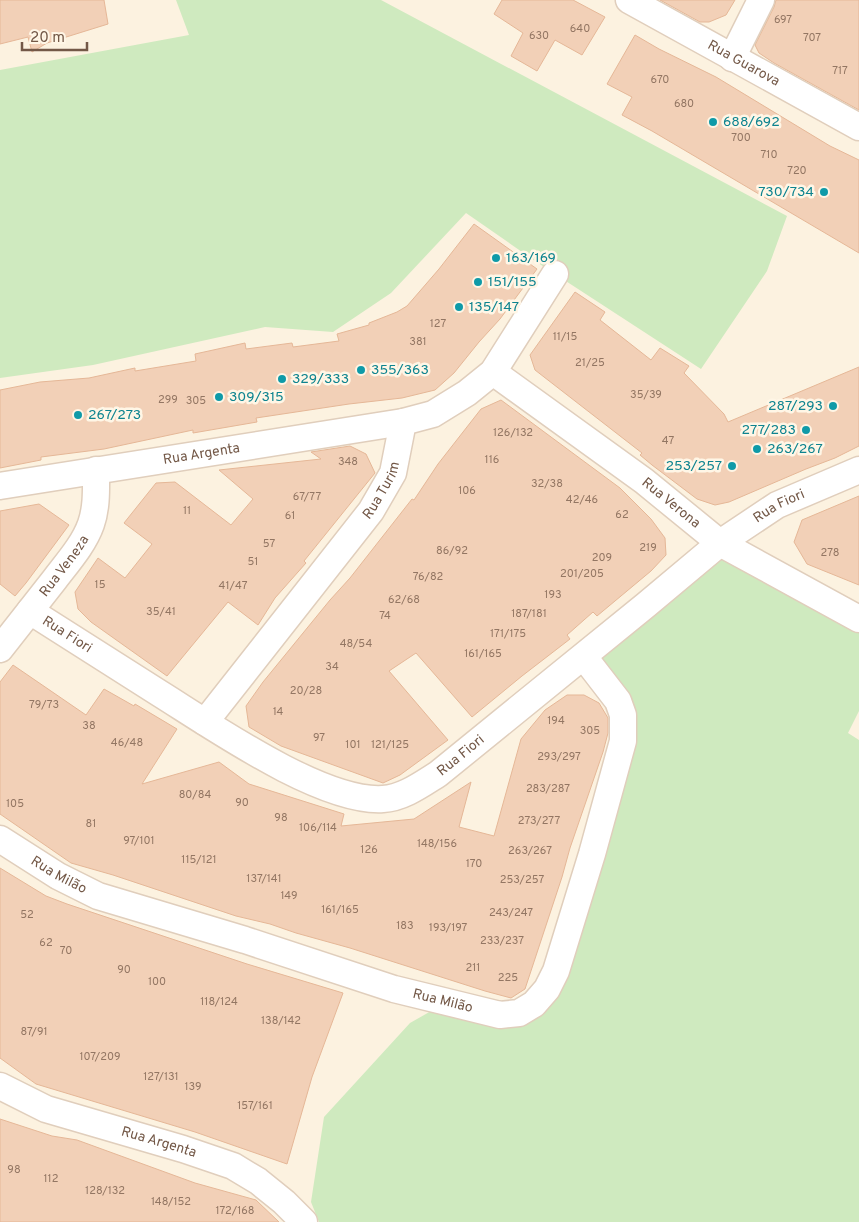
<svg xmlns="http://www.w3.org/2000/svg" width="859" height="1222" font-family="Overpass,sans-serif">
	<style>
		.green { fill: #cfeabf }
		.building { fill: #f2d0b7; stroke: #e5b797 }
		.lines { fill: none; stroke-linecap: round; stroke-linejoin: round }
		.street-casing { stroke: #e0cebc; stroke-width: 29 }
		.street { stroke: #fff; stroke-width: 26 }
		.culture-dot { fill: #0f9aa8; stroke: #fff6e6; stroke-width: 2 }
		.labels { text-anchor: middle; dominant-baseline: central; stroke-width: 5; stroke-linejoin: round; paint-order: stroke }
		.number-label { font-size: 11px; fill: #937663 }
		.street-label { font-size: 14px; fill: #735847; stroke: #fff6e6 }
		.culture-label { font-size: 14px; fill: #0d838f; stroke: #fff6e6; text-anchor: start }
	</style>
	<rect width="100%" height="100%" fill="#fcf2e0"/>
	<g class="green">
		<polygon points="176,0 381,0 787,216 767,271 701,369 535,261 466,213 391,293 333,332 265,327 93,365 0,378 0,70 189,35"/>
		<polygon points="720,543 859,619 859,711 848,733 859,740 859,1222 319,1222 311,1202 324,1117 410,1023 447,1002 534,1004 623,741 584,657"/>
	</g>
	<g class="building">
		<polygon points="0,0 104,0 108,24 47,43 32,52 28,37 0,44"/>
		<polygon points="502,0 573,0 605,17 582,55 555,40 537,71 511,56 523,33 494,14"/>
		<polygon points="660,0 735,0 726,15 709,22 700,22"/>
		<polygon points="776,0 859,0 859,110 774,63 759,53 755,45 774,7"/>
		<polygon points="635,35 659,49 716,77 830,146 859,160 859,253 652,131 622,115 632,97 607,84"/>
		<polygon points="474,224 537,269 500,319 479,342 454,373 435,390 402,398 349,404 256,418 257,422 193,433 193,430 104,449 41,457 41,460 0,468 0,390 40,382 89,378 135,368 135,371 196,361 195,354 245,343 246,349 292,343 293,347 339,341 337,334 369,325 369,323 397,312 407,306 439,269"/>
		<polygon points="575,292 605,312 600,320 651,360 660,348 689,366 684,373 724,414 728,422 859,367 859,446 835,458 806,469 729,502 715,505 697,499 652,465 640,455 642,453 535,370 530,355"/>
		<polygon points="501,400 620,488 651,519 665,538 666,555 651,571 597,616 593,612 567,635 570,639 522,676 472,717 416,653 389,671 448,740 400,775 383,783 281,746 249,727 246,706 263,682 330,600 350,578 412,499 414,500 438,464 481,409"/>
		<polygon points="350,446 366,454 375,473 304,561 306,563 275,598 258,625 228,602 167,676 91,622 78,609 75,592 98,558 125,578 152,544 124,523 156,483 175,482 231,525 253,499 219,470 321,459 311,452"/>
		<polygon points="859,496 859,585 807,564 794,542 802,520"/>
		<polygon points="39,504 69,525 26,583 15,596 0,584 0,511"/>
		<polygon points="13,665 86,715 104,689 134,706 135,704 177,729 142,784 219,762 249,784 344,814 341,826 414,819 471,782 459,827 494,836 521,739 545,710 567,695 584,695 599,703 608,718 608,733 603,752 570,848 562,877 525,989 511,998 485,991 350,948 296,933 270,924 236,916 113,875 71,863 0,814 0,682"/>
		<polygon points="0,868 46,896 67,904 247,964 343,993 312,1077 287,1164 195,1132 36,1084 0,1058"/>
		<polygon points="0,1119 52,1136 77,1140 195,1183 256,1200 279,1222 0,1222"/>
	</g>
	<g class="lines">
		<defs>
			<g id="street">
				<path id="s1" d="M629,0l230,127"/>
				<polyline points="732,58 761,0"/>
				<path id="s2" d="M493,372l151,109 76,62 139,76"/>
				<path id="s3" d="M0,486l403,-64"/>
				<path id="s4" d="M30,611c43,27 86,55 129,82 53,33 163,110 224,106 20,-1 39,-15 55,-25l208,-169 74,-62 57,-38 82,-35"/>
				<path id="s5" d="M0,649c18,-23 37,-47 55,-70 13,-17 29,-35 36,-55 6,-17 5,-36 5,-54"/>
				<path id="s6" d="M205,722l166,-211 22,-38 10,-51 30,-8 34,-21 26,-21 62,-98"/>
				<path id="s7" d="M0,839l58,37 40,20 147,44 149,49 106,26 19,-2 15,-9 13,-15 9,-18 36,-117 31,-113v-26l-5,-14 -34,-44"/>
				<path id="s8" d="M0,1086l46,23 137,40 50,17 25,15 26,21 20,20"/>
			</g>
		</defs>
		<use href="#street" class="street-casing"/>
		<use href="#street" class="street"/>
	</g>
	<g class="culture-dot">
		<circle cx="713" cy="122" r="5"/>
		<circle cx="824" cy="192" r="5"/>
		<circle cx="496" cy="258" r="5"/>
		<circle cx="478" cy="282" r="5"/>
		<circle cx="459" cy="307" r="5"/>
		<circle cx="361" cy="370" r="5"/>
		<circle cx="282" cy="379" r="5"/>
		<circle cx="219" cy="397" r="5"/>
		<circle cx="833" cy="406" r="5"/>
		<circle cx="78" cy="415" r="5"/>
		<circle cx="806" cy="430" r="5"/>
		<circle cx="757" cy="449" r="5"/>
		<circle cx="732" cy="466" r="5"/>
	</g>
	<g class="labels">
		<g class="number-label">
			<text x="783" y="20">697</text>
			<text x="580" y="29">640</text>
			<text x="539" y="36">630</text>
			<text x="812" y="38">707</text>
			<text x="840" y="71">717</text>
			<text x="660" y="80">670</text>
			<text x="684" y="104">680</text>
			<text x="741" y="138">700</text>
			<text x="769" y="155">710</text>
			<text x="797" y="171">720</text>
			<text x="438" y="324">127</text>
			<text x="565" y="337">11/15</text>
			<text x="418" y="342">381</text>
			<text x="590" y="363">21/25</text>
			<text x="646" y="395">35/39</text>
			<text x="168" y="400">299</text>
			<text x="196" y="401">305</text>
			<text x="513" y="433">126/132</text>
			<text x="668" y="441">47</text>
			<text x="492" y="460">116</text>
			<text x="348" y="462">348</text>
			<text x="547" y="484">32/38</text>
			<text x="467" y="491">106</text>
			<text x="307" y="497">67/77</text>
			<text x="582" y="500">42/46</text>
			<text x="187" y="511">11</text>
			<text x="622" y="515">62</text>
			<text x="290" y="516">61</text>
			<text x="269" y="544">57</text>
			<text x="648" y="548">219</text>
			<text x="452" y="551">86/92</text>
			<text x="830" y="553">278</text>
			<text x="602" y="558">209</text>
			<text x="253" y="562">51</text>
			<text x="582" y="574">201/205</text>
			<text x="428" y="577">76/82</text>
			<text x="100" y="585">15</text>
			<text x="233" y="586">41/47</text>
			<text x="553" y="595">193</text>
			<text x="404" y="600">62/68</text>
			<text x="161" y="612">35/41</text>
			<text x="529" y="614">187/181</text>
			<text x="385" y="616">74</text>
			<text x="508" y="634">171/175</text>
			<text x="356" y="644">48/54</text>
			<text x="483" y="654">161/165</text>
			<text x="332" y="667">34</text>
			<text x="306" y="691">20/28</text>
			<text x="44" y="705">79/73</text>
			<text x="278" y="712">14</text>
			<text x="556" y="721">194</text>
			<text x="89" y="726">38</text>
			<text x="590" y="731">305</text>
			<text x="319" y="738">97</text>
			<text x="127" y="743">46/48</text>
			<text x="353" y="745">101</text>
			<text x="390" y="745">121/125</text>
			<text x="559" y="757">293/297</text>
			<text x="548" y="789">283/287</text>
			<text x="195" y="795">80/84</text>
			<text x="242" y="803">90</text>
			<text x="15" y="804">105</text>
			<text x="281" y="818">98</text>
			<text x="539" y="821">273/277</text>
			<text x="91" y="824">81</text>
			<text x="318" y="828">106/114</text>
			<text x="139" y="841">97/101</text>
			<text x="437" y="844">148/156</text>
			<text x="369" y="850">126</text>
			<text x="530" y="851">263/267</text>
			<text x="199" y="860">115/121</text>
			<text x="474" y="864">170</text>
			<text x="264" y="879">137/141</text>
			<text x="522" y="880">253/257</text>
			<text x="289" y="896">149</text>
			<text x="340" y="910">161/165</text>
			<text x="511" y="913">243/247</text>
			<text x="27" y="915">52</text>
			<text x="405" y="926">183</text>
			<text x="448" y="928">193/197</text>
			<text x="502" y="941">233/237</text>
			<text x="46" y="943">62</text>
			<text x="66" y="951">70</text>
			<text x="473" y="968">211</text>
			<text x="124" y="970">90</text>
			<text x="508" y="978">225</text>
			<text x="157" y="982">100</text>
			<text x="219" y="1002">118/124</text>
			<text x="281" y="1021">138/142</text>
			<text x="34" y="1032">87/91</text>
			<text x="100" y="1057">107/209</text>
			<text x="161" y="1077">127/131</text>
			<text x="193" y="1087">139</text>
			<text x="255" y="1106">157/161</text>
			<text x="14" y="1170">98</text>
			<text x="51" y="1179">112</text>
			<text x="105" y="1191">128/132</text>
			<text x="171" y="1202">148/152</text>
			<text x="235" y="1211">172/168</text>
		</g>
		<g class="street-label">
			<text stroke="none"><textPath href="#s1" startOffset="131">Rua Guarova</textPath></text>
			<text stroke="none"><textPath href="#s3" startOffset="204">Rua Argenta</textPath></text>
			<text stroke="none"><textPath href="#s6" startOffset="292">Rua Turim</textPath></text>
			<text stroke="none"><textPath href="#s2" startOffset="221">Rua Verona</textPath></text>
			<text stroke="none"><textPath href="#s4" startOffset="899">Rua Fiori</textPath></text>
			<text stroke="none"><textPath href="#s5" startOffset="105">Rua Veneza</textPath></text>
			<text stroke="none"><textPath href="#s4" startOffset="44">Rua Fiori</textPath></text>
			<text stroke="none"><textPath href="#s4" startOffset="494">Rua Fiori</textPath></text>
			<text stroke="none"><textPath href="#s7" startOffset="69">Rua Milão</textPath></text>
			<text stroke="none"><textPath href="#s7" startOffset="474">Rua Milão</textPath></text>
			<text stroke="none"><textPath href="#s8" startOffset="169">Rua Argenta</textPath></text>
		</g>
		<g class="culture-label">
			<text x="723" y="122">688/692</text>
			<text x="814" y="192" text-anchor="end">730/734</text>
			<text x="506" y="258">163/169</text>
			<text x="488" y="282">151/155</text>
			<text x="469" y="307">135/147</text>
			<text x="371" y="370">355/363</text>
			<text x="292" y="379">329/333</text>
			<text x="229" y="397">309/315</text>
			<text x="823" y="406" text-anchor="end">287/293</text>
			<text x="88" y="415">267/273</text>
			<text x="796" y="430" text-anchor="end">277/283</text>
			<text x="767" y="449">263/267</text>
			<text x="722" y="466" text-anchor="end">253/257</text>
		</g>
	</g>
	<path d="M22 42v8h65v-8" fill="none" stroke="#735847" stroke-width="2.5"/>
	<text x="30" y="42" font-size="15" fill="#735847" stroke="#fff6e6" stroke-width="4" paint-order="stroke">20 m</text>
</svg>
